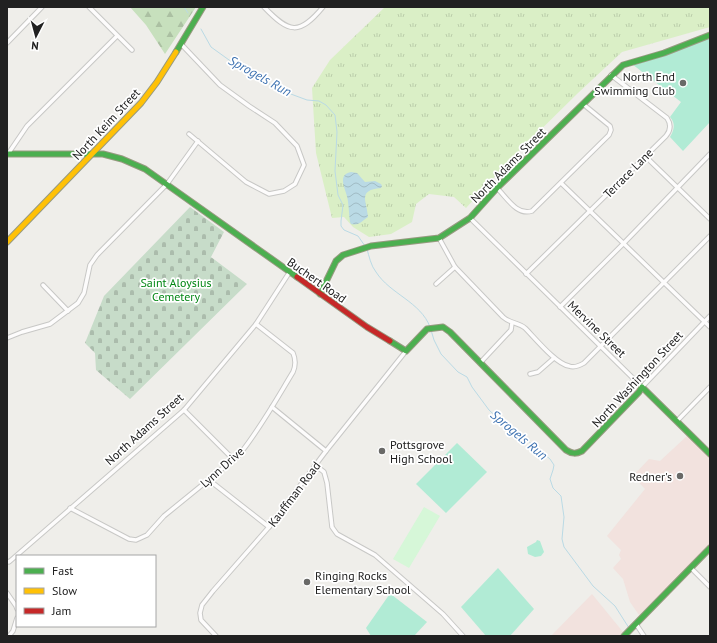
<svg xmlns="http://www.w3.org/2000/svg" width="717" height="643" font-family="'PT Sans',sans-serif">
	<style>
		.commercial { fill: #f2e2de }
		.grass { fill: url(#grass-tufts) }
		.forest { fill: url(#forest-firs) }
		.cemetery { fill: url(#cemetery-stones) }
		.park { fill: #d6f7d8 }
		.pitch { fill: #b1ebd5 }
		.water { fill: url(#water-waves) }
		.lines { fill: none; stroke-linecap: round; stroke-linejoin: round }
		.stream { stroke: #badae5; stroke-width: 1 }
		.street-casing { stroke: #c8c8c6; stroke-width: 5.5 }
		.fast-casing { stroke: #979a80; stroke-width: 7 }
		.slow-casing { stroke: #979a80; stroke-width: 7 }
		.jam-casing { stroke: #979a80; stroke-width: 7 }
		.street { stroke: #fdfcfc; stroke-width: 3.5 }
		.fast { stroke: #4caf50; stroke-width: 5 }
		.slow { stroke: #ffc107; stroke-width: 5 }
		.jam { stroke: #c62828; stroke-width: 5 }
		.poi-dot { fill: #696967; stroke: #fff; stroke-width: 1.5 }
		.labels { text-anchor: middle; dominant-baseline: central; stroke-width: 3.5; stroke-linejoin: round; paint-order: stroke }
		.poi-label { font-size: 12px; fill: #212121; stroke: #fff; text-anchor: end }
		.street-label { font-size: 12px; fill: #212121; stroke: #fff }
		.park-label { font-size: 12px; fill: #028714; stroke: #fff }
		.water-label { font-size: 13px; font-style: italic; fill: #4074b2; stroke: #fff }
	</style>
	<defs>
		<pattern id="grass-tufts" width="24" height="20" patternUnits="userSpaceOnUse"><rect width="24" height="20" fill="#daefc6"/><path d="M3 7l-1-3M5 7V3M7 7l1-3M15 17l-1-3M17 17v-4M19 17l1-3" fill="none" stroke="#bbcdaa"/></pattern>
		<pattern id="forest-firs" width="22" height="20" patternUnits="userSpaceOnUse"><rect width="22" height="20" fill="#c7e0bd"/><path d="M5 1l3.5 6h-7zM16 11l3.5 6h-7z" fill="#abc0a2"/></pattern>
		<pattern id="cemetery-stones" width="16" height="16" patternUnits="userSpaceOnUse"><rect width="16" height="16" fill="#c7dcc9"/><path d="M2 7V4a2 2 0 0 1 4 0v3zM10 15v-3a2 2 0 0 1 4 0v3z" fill="#abbcac"/></pattern>
		<pattern id="water-waves" width="16" height="10" patternUnits="userSpaceOnUse"><rect width="16" height="10" fill="#badae5"/><path d="M0 5q4-4 8 0t8 0" fill="none" stroke="#a0bbc4"/></pattern>
	</defs>
	<rect width="100%" height="100%" fill="#efeeea"/>
	<g class="commercial">
		<polygon points="687,436 710,457 710,547 639,615 630,602 623,579 613,568 621,559 619,555 621,550 607,536 645,489 633,476 649,459 660,461"/>
		<polygon points="592,594 623,632 619,636 551,636"/>
	</g>
	<polygon class="grass" points="385,7 710,7 710,27 622,52 578,93 512,158 466,208 454,197 429,194 416,204 412,222 391,234 369,237 353,227 344,217 332,218 316,153 312,88 330,60"/>
	<polygon class="forest" points="130,7 196,7 165,54 146,25"/>
	<polygon class="cemetery" points="190,207 224,232 211,257 247,284 130,399 96,370 95,353 85,343 104,296"/>
	<polygon class="park" points="424,507 440,516 409,568 393,559"/>
	<g class="pitch">
		<path d="M710,37v85l-27,29 -13,-14c4,-7 6,-13 0,-20l11,-15 -49,-38z"/>
		<polygon points="457,443 487,472 446,513 416,484"/>
		<polygon points="537,540 540,541 544,552 541,556 535,557 528,554 527,547 536,542"/>
		<polygon points="498,568 534,609 510,636 486,636 461,607"/>
		<polygon points="389,595 392,595 427,622 414,636 371,636 366,628"/>
	</g>
	<path class="water" d="M351,172l6,1 8,9 10,-1 6,3 1,2 -1,2c-24,2 -14,13 -13,29 -6,4 -9,9 -17,7l-1,-2c-1,-7 -1,-13 -2,-20 0,-10 -13,-27 3,-30z"/>
	<g class="lines">
		<g class="stream">
			<polyline points="184,7 188,13"/>
			<polyline points="201,29 211,47 236,65 280,90 307,100 319,101 326,105 335,115 337,132 335,171 338,195 343,205 341,221 341,226 344,230 358,236 365,246"/>
			<path d="M367,249c2,7 4,17 9,23 14,22 45,30 54,55"/>
			<polyline points="431,330 434,340 441,354 458,372 467,377 472,387 489,410 508,428 521,435 550,459 554,465 553,470 550,479 553,488 561,496 564,517 562,539 564,547 593,586 615,606 629,628"/>
		</g>
		<defs>
			<g id="street">
				<polyline points="89,7 132,50"/>
				<path d="M264,7c25,26 35,29 59,0"/>
				<polyline points="7,43 42,7"/>
				<polyline points="181,44 220,85 249,106 275,123 297,146 304,165 295,184 284,191 269,194 246,182 189,134"/>
				<polyline points="8,154 27,126 117,36"/>
				<polyline points="645,156 710,219"/>
				<polyline points="561,183 710,327"/>
				<path d="M497,188c10,10 20,28 35,23l77,-76 2,-5 -1,-4 -27,-22"/>
				<polyline points="470,218 642,387 710,316"/>
				<path d="M439,238l16,29 48,50c8,7 15,5 22,11 10,10 31,36 44,38 5,2 10,0 15,-3l126,-127"/>
				<path d="M526,274l140,-138c5,-6 5,-12 1,-18l-56,-43"/>
				<polyline points="436,284 455,267"/>
				<polyline points="43,285 68,311"/>
				<polyline points="560,307 624,243 710,154"/>
				<polyline points="7,338 22,332 50,324 78,303 84,293 90,265 97,255 167,184 198,141"/>
				<polyline points="480,363 511,330 512,323"/>
				<polyline points="530,374 538,372 554,358"/>
				<polyline points="272,407 326,451"/>
				<polyline points="184,410 233,459"/>
				<polyline points="677,421 710,387"/>
				<polyline points="315,465 324,472 327,483 332,527 337,534 375,555 443,614 463,636"/>
				<polyline points="209,480 269,527"/>
				<path d="M70,508l59,31 7,1 11,-5 17,-19 75,-61c21,-26 37,-55 54,-83 3,-7 3,-12 0,-19l-37,-29"/>
				<polyline points="7,561 9,562 184,410 256,324 289,273"/>
				<polyline points="691,568 710,587"/>
				<polyline points="7,593 16,606 17,609"/>
				<polyline points="636,624 644,636"/>
				<polyline points="9,636 13,631 17,618"/>
				<polyline points="216,636 201,620 200,613 202,605 213,591 269,527 326,451 406,351"/>
			</g>
			<g id="fast">
				<polyline points="176,52 203,7"/>
				<polyline points="7,154 103,154 122,159 145,169 297,277"/>
				<polyline points="320,294 336,261 343,255 371,246 439,238 470,218 497,188 623,65 664,53 710,35"/>
				<path d="M390,341l16,10 21,-22 16,-2 7,5 116,118c6,4 10,4 16,1l57,-59 3,-5 68,67"/>
				<polyline points="624,636 710,548"/>
			</g>
			<polyline id="slow" points="7,242 141,103 157,82 176,52"/>
			<polyline id="jam" points="297,277 367,327 390,341"/>
		</defs>
		<use href="#street" class="street-casing"/>
		<use href="#fast" class="fast-casing"/>
		<use href="#slow" class="slow-casing"/>
		<use href="#jam" class="jam-casing"/>
		<use href="#street" class="street"/>
		<use href="#fast" class="fast"/>
		<use href="#slow" class="slow"/>
		<use href="#jam" class="jam"/>
	</g>
	<g class="poi-dot">
		<circle cx="683" cy="83" r="4"/>
		<circle cx="382" cy="451" r="4"/>
		<circle cx="680" cy="476" r="4"/>
		<circle cx="307" cy="582" r="4"/>
	</g>
	<g class="labels">
		<g class="poi-label">
			<text x="675" y="76">North End<tspan x="675" dy="14">Swimming Club</tspan></text>
			<text x="390" y="444" text-anchor="start">Pottsgrove<tspan x="390" dy="14">High School</tspan></text>
			<text x="672" y="476">Redner's</text>
			<text x="315" y="575" text-anchor="start">Ringing Rocks<tspan x="315" dy="14">Elementary School</tspan></text>
		</g>
		<g class="street-label">
			<text transform="translate(106 124) rotate(-47)">North Keim Street</text>
			<text transform="translate(508 165) rotate(-45)">North Adams Street</text>
			<text transform="translate(628 173) rotate(-45)">Terrace Lane</text>
			<text transform="translate(317 280) rotate(35)">Buchert Road</text>
			<text transform="translate(597 329) rotate(44)">Mervine Street</text>
			<text transform="translate(637 379) rotate(-47)">North Washington Street</text>
			<text transform="translate(144 429) rotate(-42)">North Adams Street</text>
			<text transform="translate(222 467) rotate(-42)">Lynn Drive</text>
			<text transform="translate(294 494) rotate(-53)">Kauffman Road</text>
		</g>
		<g class="park-label">
			<text x="176" y="282">Saint Aloysius<tspan x="176" dy="14">Cemetery</tspan></text>
		</g>
		<g class="water-label">
			<text transform="translate(260 76) rotate(29)">Sprogels Run</text>
			<text transform="translate(519 435) rotate(40)">Sprogels Run</text>
		</g>
	</g>
	<rect width="717" height="643" fill="none" stroke="#212121" stroke-width="16"/>
	<rect x="16" y="555" width="140" height="72" fill="#ffffff" stroke="#a6a6a6"/>
	<rect x="24" y="568" width="20" height="6" fill="#4caf50" stroke="#a6a6a6"/>
	<text x="52" y="575" font-size="12" fill="#212121">Fast</text>
	<rect x="24" y="588" width="20" height="6" fill="#ffc107" stroke="#a6a6a6"/>
	<text x="52" y="595" font-size="12" fill="#212121">Slow</text>
	<rect x="24" y="608" width="20" height="6" fill="#c62828" stroke="#a6a6a6"/>
	<text x="52" y="615" font-size="12" fill="#212121">Jam</text>
	<g transform="translate(36 36) rotate(186)" stroke="#ffffff" stroke-width="3" paint-order="stroke">
	<path d="M0-3L7 15L0 10L-7 15Z" fill="#212121"/>
	<text y="-6" font-size="11" font-weight="bold" text-anchor="middle" fill="#212121">N</text>
	</g>
</svg>
